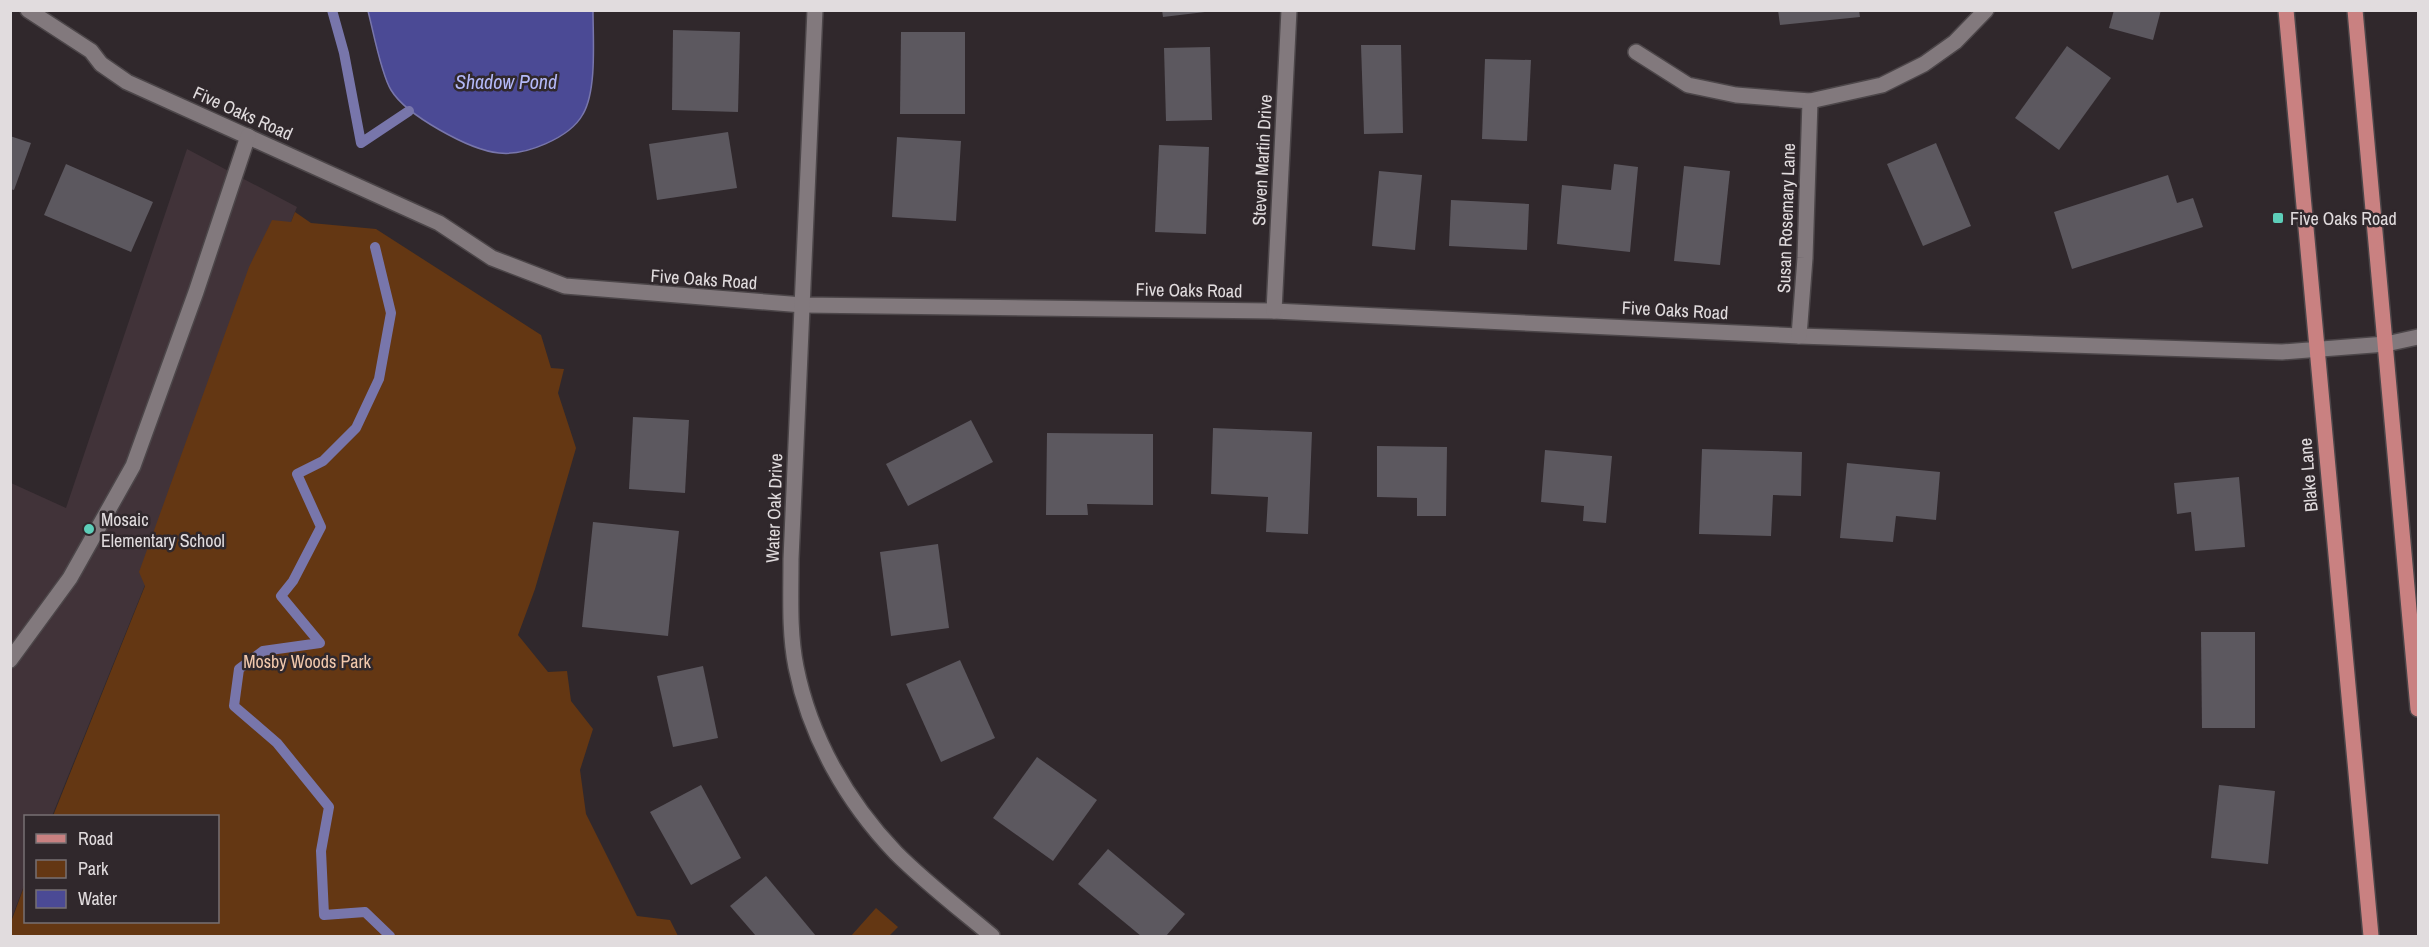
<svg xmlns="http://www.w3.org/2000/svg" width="2429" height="947" font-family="'Archivo Narrow',sans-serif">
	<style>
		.built { fill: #413339 }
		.green { fill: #643713 }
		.water { fill: #4b4a95; stroke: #7876ab; stroke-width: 1.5 }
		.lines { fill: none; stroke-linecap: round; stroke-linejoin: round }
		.stream { stroke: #7876ab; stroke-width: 10 }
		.building { fill: #5c585f }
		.minor-casing { stroke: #4c4649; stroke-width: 18 }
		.major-casing { stroke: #4c4649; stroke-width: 18 }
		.minor { stroke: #82797d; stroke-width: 15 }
		.major { stroke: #c98181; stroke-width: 15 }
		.poi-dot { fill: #5dceb9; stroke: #30282c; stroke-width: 2 }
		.labels { text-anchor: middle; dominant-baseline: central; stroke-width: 5; stroke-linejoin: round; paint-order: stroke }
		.street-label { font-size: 18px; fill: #e1dcde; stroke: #30282c }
		.poi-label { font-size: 18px; fill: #e1dcde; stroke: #30282c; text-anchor: start }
		.park-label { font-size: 18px; fill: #f1c8ac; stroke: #30282c }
		.water-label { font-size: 20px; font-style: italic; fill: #b4b9f8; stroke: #30282c }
	</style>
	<rect width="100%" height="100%" fill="#30282c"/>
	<polygon class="built" points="187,149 297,207 52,816 26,816 25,883 11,920 11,483 66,508"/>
	<g class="green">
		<polygon points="295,212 311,223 376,229 541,335 551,368 564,369 558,393 576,448 535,589 518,635 548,672 567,671 571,701 593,729 580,770 586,814 637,916 670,920 678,936 11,936 11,922 25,884 26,922 218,922 218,816 53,816 145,586 139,572 249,267 272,220 291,222"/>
		<polygon points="876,908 898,927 889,936 851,936"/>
	</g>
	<path class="water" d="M368,11h225c0,28 4,79 -10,103 -13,24 -58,42 -84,39 -30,-3 -93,-38 -108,-63 -10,-16 -18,-60 -23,-79z"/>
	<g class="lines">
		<g class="stream">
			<polyline points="332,10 344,53 361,143 409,111"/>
			<polyline points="375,247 391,313 379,379 356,428 323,461 297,474 321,527 293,581 281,596 320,643 263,651 239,669 234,706 277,743 329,807 321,851 324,915 365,912 390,936"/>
		</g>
	</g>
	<g class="building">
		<polygon points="1162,10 1205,10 1205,12 1163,17"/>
		<polygon points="1778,10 1859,10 1860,17 1780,25"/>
		<polygon points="2114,10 2161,10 2153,40 2109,28"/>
		<polygon points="673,30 740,32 738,112 672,110"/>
		<polygon points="901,32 965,32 965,114 900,114"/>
		<polygon points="1361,45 1401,45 1403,133 1364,134"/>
		<polygon points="2067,46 2111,78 2059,150 2015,118"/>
		<polygon points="1210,47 1212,120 1166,121 1164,48"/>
		<polygon points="1485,59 1531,60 1527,141 1482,139"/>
		<polygon points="728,132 737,188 657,200 649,144"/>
		<polygon points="10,136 31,143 14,190 10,189"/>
		<polygon points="897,137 961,141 956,221 892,217"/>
		<polygon points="1936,143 1971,226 1923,246 1887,164"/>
		<polygon points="1159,145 1209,147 1206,234 1155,232"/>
		<polygon points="66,164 153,202 131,252 44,215"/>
		<polygon points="1614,164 1638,167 1630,252 1557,244 1562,185 1611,190"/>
		<polygon points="1684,166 1730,171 1720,265 1674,261"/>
		<polygon points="1379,171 1422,175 1415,250 1372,246"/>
		<polygon points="2168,175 2177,203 2193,198 2203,227 2072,269 2054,212"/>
		<polygon points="1451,200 1529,204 1527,250 1449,246"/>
		<polygon points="633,417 689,420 685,493 629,489"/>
		<polygon points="971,420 993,462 908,506 886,464"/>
		<polygon points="1213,428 1312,432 1308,534 1266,532 1268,497 1211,494"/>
		<polygon points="1047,433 1153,434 1153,505 1087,504 1088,515 1046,515"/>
		<polygon points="1377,446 1447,447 1446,516 1417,516 1417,498 1377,497"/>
		<polygon points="1702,449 1802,452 1801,496 1773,495 1771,536 1699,534"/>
		<polygon points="1545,450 1612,456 1606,523 1583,521 1584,506 1541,502"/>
		<polygon points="1847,463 1940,472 1936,520 1896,516 1893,542 1840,538"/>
		<polygon points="2239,477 2245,547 2195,551 2191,512 2177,514 2174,483"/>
		<polygon points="593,522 679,531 668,636 582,627"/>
		<polygon points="938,544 949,628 891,636 880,552"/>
		<polygon points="2201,632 2255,632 2255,728 2202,728"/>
		<polygon points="960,660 995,738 941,762 906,684"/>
		<polygon points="703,666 718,738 673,747 657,676"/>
		<polygon points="1037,757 1097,800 1053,861 993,818"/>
		<polygon points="701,785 741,858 691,885 650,812"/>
		<polygon points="2219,785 2275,791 2268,864 2211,858"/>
		<polygon points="1108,849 1185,914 1166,936 1141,936 1078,884"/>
		<polygon points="766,876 816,936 756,936 730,906"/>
	</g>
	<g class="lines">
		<defs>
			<g id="minor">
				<polyline points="28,10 91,51 101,64 127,82 439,223 492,258 565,286 803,305 1274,311 1799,336 2282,352 2386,344 2418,337"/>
				<path d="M815,10l-24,549c0,36 -2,73 5,108 14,70 51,135 100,186 30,30 64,56 96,83"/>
				<polyline points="1636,52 1688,85 1736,95 1810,101 1882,85 1924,64 1955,42 1986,10"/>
				<polyline points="1274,311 1289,10"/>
				<polyline points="1799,336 1805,258 1810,101"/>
				<polyline points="10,660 70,578 133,466 196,292 248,136"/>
			</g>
			<g id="major">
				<polyline points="2286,10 2371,936"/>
				<polyline points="2355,10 2418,709"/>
			</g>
		</defs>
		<use href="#minor" class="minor-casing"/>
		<use href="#major" class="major-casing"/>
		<use href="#minor" class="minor"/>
		<use href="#major" class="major"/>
	</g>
	<g class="poi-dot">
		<rect x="2272" y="212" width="12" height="12" rx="3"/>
		<circle cx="89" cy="529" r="6"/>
	</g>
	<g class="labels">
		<g class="street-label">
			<text transform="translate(243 113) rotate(24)">Five Oaks Road</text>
			<text transform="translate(1262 160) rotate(-87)">Steven Martin Drive</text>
			<text transform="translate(1786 218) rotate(-88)">Susan Rosemary Lane</text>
			<text transform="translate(704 279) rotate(4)">Five Oaks Road</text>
			<text transform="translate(1189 290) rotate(1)">Five Oaks Road</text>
			<text transform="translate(1675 310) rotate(3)">Five Oaks Road</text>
			<text transform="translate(2308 475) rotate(-95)">Blake Lane</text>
			<text transform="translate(774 508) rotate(-88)">Water Oak Drive</text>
		</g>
		<g class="poi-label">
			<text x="2290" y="218">Five Oaks Road</text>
			<text x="101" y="519">Mosaic<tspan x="101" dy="21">Elementary School</tspan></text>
		</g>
		<g class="park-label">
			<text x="307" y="661">Mosby Woods Park</text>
		</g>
		<g class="water-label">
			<text x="506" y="81">Shadow Pond</text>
		</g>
	</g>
	<rect width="2429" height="947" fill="none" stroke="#e1dcde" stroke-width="24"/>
	<rect x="24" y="815" width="195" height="108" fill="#30282c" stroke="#777073" stroke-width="1.5"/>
	<rect x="36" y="834" width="30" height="9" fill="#c98181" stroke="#777073" stroke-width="1.5"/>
	<text x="78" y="845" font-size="18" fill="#e1dcde">Road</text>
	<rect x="36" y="860" width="30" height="18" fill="#643713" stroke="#777073" stroke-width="1.5"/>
	<text x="78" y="875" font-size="18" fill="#e1dcde">Park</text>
	<rect x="36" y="890" width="30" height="18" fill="#4b4a95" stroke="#777073" stroke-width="1.5"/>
	<text x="78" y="905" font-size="18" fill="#e1dcde">Water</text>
</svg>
